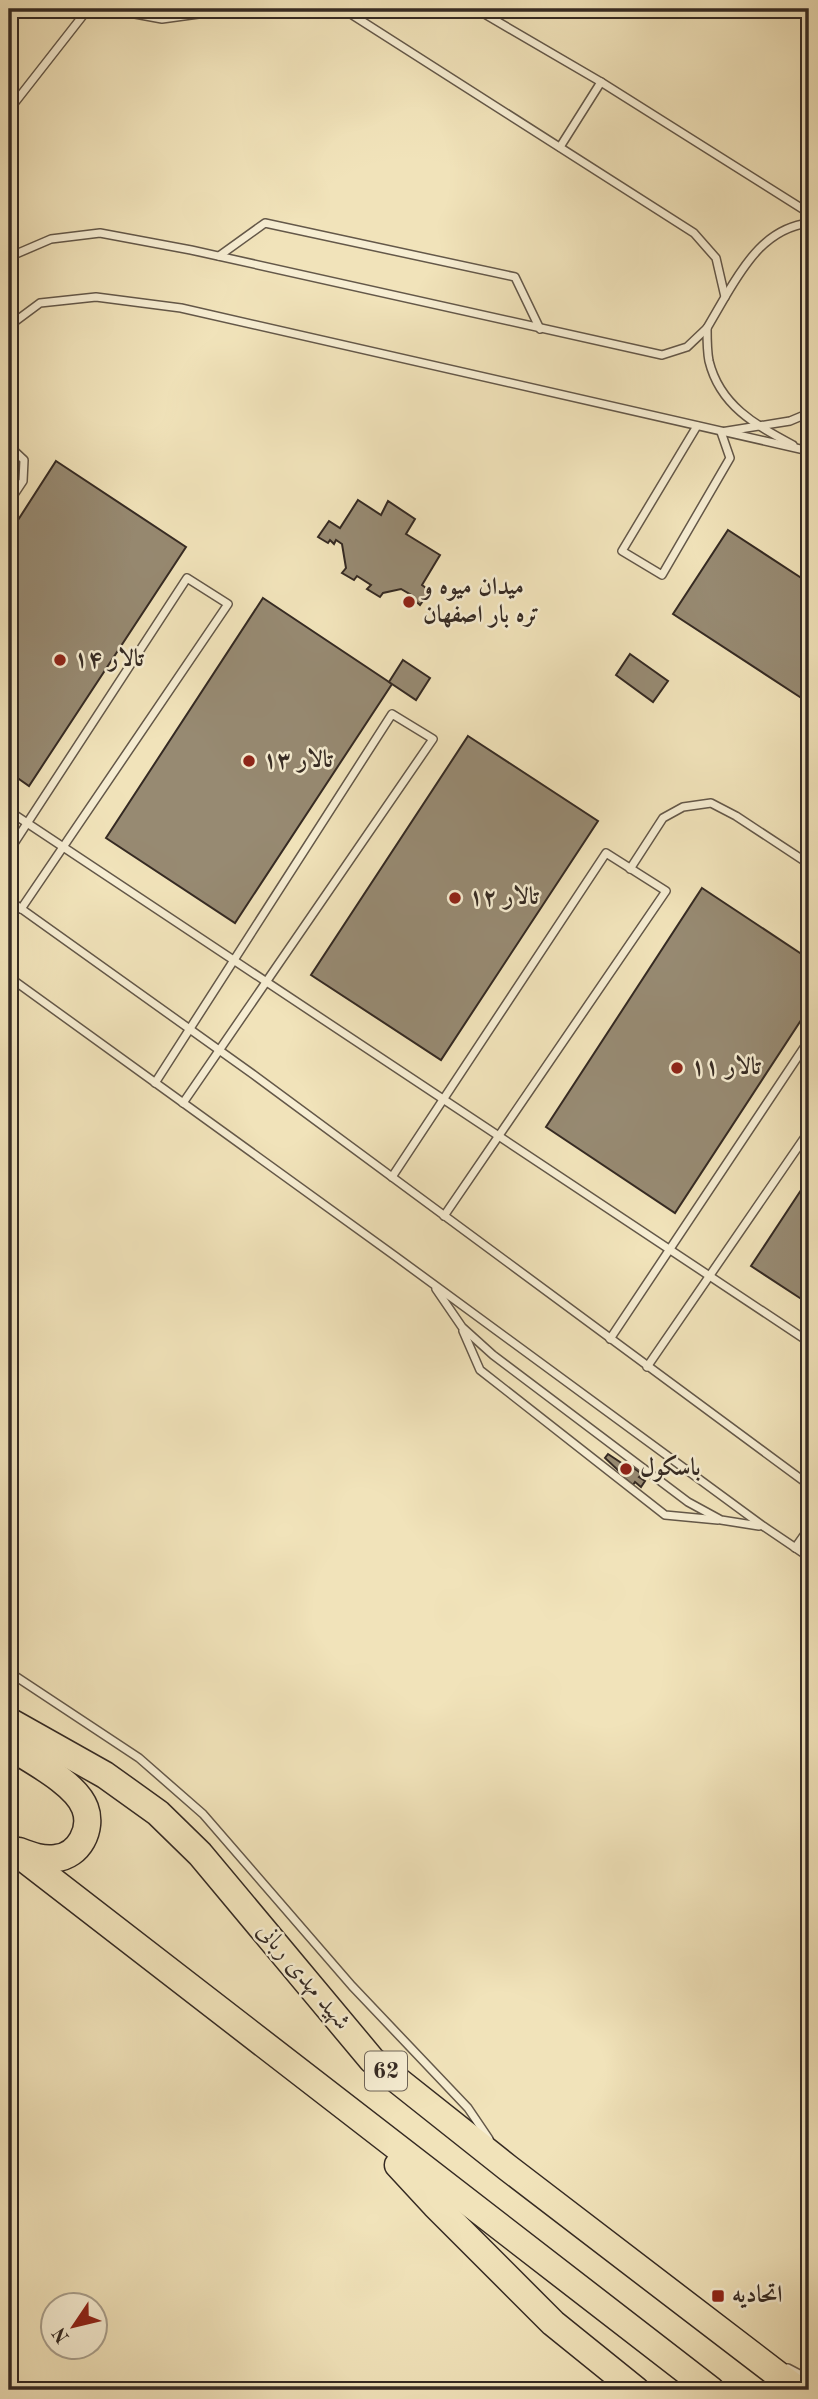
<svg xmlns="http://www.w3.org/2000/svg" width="818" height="2399" font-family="'Old Standard TT',Amiri,serif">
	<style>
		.building { fill: #978a72; stroke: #352a23; stroke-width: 2 }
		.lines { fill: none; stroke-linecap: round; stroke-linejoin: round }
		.lane-casing { stroke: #645849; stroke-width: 10 }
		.highway-casing { stroke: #352a23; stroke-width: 29 }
		.lane { stroke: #f6edd2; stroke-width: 7 }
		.highway { stroke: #f1e3ba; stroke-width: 26 }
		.poi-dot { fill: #8f2418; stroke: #f6edd2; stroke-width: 2.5 }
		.labels { text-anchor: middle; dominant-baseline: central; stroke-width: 5; stroke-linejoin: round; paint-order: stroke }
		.shield { fill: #f6edd2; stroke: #6f6458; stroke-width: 2 }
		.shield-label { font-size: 23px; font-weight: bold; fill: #352a23 }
		.poi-label { font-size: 24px; font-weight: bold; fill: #352a23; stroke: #f6edd2; text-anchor: start }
		.street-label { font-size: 24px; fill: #352a23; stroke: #f6edd2 }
	</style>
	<rect width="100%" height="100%" fill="#f1e3ba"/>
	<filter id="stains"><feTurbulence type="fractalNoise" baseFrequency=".00286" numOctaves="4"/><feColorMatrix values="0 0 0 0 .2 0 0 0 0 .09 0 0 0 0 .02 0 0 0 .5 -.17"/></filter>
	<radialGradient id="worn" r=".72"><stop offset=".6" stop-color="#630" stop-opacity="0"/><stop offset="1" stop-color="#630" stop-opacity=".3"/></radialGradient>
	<g class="building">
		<polygon points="56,461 186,547 29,786 9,772 9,534"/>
		<polygon points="358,500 381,515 388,501 415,519 406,534 440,555 422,585 430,591 420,605 412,598 413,596 401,589 383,593 380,597 367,589 371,585 357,576 354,580 342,573 346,568 342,544 336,540 334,544 330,540 328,543 318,537 329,521 340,528"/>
		<polygon points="728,530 809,583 809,703 673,614"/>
		<polygon points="263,598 392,684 235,923 106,838"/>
		<polygon points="630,654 668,681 653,702 616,675"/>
		<polygon points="403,660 430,678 416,700 389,682"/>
		<polygon points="468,736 598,821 441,1060 311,975"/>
		<polygon points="702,888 809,959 809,1008 675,1213 546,1127"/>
		<polygon points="809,1178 809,1304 751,1266"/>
		<polygon points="608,1454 626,1466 628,1464 642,1474 639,1477 645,1481 641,1487 635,1482 633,1485 619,1474 621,1473 605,1458"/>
	</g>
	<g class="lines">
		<defs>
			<g id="lane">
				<polyline points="108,9 162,19 213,12 219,9"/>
				<polyline points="476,9 601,82 809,213"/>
				<polyline points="9,13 12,9"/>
				<polyline points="9,110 88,9"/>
				<polyline points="560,147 601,82"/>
				<polyline points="219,256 265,223 515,277 540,329"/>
				<polyline points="9,257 51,239 100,233 191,250 662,355 687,347 707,328 725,297 716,258 694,233 343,9"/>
				<path d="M725,297c20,-34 42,-69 84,-74"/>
				<polyline points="9,326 40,303 96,297 181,308 809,451"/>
				<path d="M707,328c0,11 0,23 2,33 11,45 47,64 84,84"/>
				<polyline points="697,426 622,551 662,575 730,458 721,432 790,421 809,413"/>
				<polyline points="9,446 24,460 23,481 9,502"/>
				<polyline points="9,811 809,1342"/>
				<polyline points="9,851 187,578 228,604 21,909"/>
				<polyline points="630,869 663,818 683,807 711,803 736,816 809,864"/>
				<polyline points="9,900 254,1075 809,1485"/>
				<polyline points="9,977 395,1256 763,1526 809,1557"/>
				<polyline points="155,1083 392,714 433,739 183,1103"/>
				<polyline points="392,1177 606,853 666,891 444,1216"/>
				<polyline points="436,1289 462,1327 493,1355 688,1502 721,1520 759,1526"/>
				<polyline points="463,1331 480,1370 665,1515 718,1520"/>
				<polyline points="610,1339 809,1040"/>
				<polyline points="647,1367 809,1131"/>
				<polyline points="795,1548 809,1528"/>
				<polyline points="9,1672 139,1758 203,1814 352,1986 468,2108 489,2139"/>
				<polyline points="788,2368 809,2379"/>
			</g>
			<g id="highway">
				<polyline points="9,1721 105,1775 158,1813 200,1854 372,2060 508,2168 798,2390"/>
				<path d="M9,1746c21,14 67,37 76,62 8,21 -6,48 -29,50 -13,2 -24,-2 -37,-7"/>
				<polyline points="9,1847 711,2390"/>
				<polyline points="398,2165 435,2205 553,2323 636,2390"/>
			</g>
		</defs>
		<use href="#lane" class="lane-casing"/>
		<use href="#highway" class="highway-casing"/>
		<use href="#lane" class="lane"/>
		<use href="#highway" class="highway"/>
	</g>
	<g class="poi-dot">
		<circle cx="409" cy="602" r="7"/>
		<circle cx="60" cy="660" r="7"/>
		<circle cx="249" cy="761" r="7"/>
		<circle cx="455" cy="898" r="7"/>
		<circle cx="677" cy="1068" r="7"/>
		<circle cx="626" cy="1469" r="7"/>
		<rect x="711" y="2289" width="14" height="14" rx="3.5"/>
	</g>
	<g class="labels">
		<rect class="shield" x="365" y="2051.5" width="42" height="39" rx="5"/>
		<g class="shield-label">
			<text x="386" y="2071">62</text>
		</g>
		<g class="poi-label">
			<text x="423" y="588">میدان میوه و<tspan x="423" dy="28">تره بار اصفهان</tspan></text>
			<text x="74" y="660">تالار ۱۴</text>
			<text x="263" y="761">تالار ۱۳</text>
			<text x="469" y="898">تالار ۱۲</text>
			<text x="691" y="1068">تالار ۱۱</text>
			<text x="640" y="1469">باسكول</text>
			<text x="732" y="2296">اتحادیه</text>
		</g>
		<g class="street-label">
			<text transform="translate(303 1977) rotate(50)">شهید مهدی ربانی</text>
		</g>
	</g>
	<rect width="818" height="2399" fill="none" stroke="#f1e3ba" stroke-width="35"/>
	<rect x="10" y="10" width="797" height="2378" fill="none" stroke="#352a23" stroke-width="3.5"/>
	<rect x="18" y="18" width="783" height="2364" fill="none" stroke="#352a23" stroke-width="2"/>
	<g transform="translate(74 2326) rotate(235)"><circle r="33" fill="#f6edd2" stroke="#a99f8c" stroke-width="2"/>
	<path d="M0-5L12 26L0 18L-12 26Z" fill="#8f2418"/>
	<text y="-10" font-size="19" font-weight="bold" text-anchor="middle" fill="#352a23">N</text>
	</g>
	<rect width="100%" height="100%" filter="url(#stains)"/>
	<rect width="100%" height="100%" fill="url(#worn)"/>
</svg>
